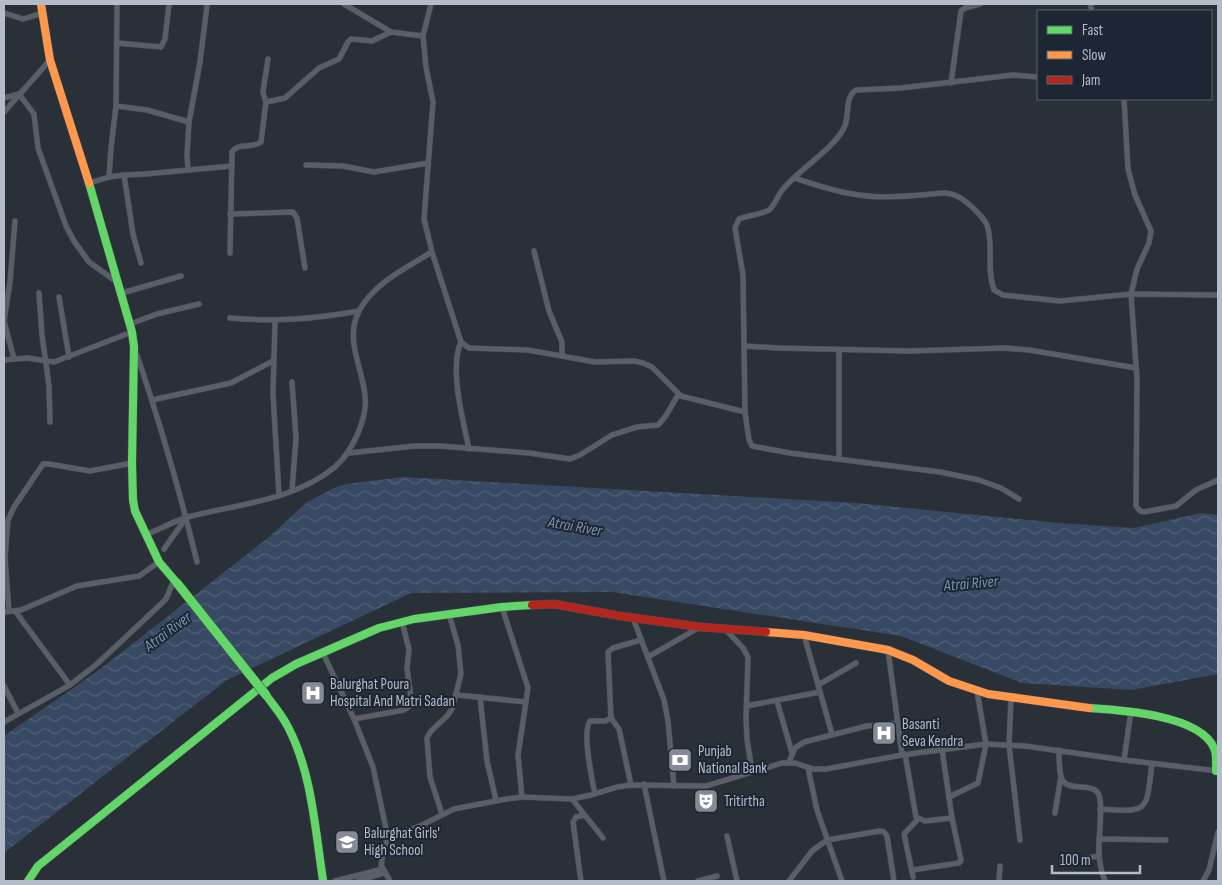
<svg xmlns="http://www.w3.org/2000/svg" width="1222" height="885" font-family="'Sofia Sans Condensed',sans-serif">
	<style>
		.water { fill: url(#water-waves) }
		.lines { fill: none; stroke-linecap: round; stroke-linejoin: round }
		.street-casing { stroke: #484c53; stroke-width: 6 }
		.fast-casing { stroke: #484c53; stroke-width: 9 }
		.slow-casing { stroke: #484c53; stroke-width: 9 }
		.jam-casing { stroke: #484c53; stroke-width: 9 }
		.street { stroke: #5a5e66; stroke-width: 5 }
		.fast { stroke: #63d668; stroke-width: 8 }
		.slow { stroke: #ff974d; stroke-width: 8 }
		.jam { stroke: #b3261e; stroke-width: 8 }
		.fast-bridge-casing { stroke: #484c55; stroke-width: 10; stroke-linecap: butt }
		.fast-bridge { stroke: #63d668; stroke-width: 9 }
		.labels { text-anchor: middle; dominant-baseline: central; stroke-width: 4; stroke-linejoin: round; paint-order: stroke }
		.poi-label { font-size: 15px; fill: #b4bcc9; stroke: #1d2633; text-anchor: start }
		.water-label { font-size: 16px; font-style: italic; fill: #7c92b1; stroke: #1d2633 }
	</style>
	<defs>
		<pattern id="water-waves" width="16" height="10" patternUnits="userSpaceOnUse" patternTransform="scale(1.25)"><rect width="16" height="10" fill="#384963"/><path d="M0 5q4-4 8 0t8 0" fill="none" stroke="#526178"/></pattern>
	</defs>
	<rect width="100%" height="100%" fill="#2a3038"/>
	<polygon class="water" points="403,477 856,503 1059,523 1134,528 1201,513 1218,515 1218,674 1132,690 1022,683 901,636 612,592 411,593 227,680 4,853 4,736 99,670 269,537 307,502 334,488 346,484"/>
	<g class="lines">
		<defs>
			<g id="street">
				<polyline points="344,4 391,32 423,36"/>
				<polyline points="431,4 423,36 426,67 433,102 424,219 432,252 461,342 469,348 528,350 595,362 634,361 643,363 652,367 681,396 745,412"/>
				<polyline points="1090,4 1092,11"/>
				<polyline points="4,13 23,19 43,13"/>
				<polyline points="117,43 161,47 165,39 169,4"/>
				<polyline points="951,83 961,11 965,8 980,4"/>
				<polyline points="4,98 19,94 34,114 38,148 66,226 74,241 89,262 117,282"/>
				<polyline points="1124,99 1128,169 1135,195 1151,231 1149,243 1137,269 1131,294 1137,379 1136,506 1140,511 1144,512 1176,506 1196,490 1218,480"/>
				<polyline points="266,102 263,92 268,59"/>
				<polyline points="116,106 147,110 189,122 187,155 188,170"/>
				<polyline points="4,112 50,60"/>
				<polyline points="189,122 200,62 207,6"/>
				<polyline points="306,165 343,166 374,172 428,163"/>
				<polyline points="124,175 133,234 141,263"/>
				<polyline points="109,177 111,148 116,106 117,4"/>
				<path d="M794,178c20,6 39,13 59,16 31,6 62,1 92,-1 12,1 18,6 27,14 5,5 12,11 15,18 7,19 -1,44 7,65l9,5 57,6 71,-7 87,1"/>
				<polyline points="89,183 109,177 124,175 145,174 232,166"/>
				<polyline points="230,214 293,212 297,218 305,268"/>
				<polyline points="534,251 549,311 562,342 562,356"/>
				<path d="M230,253l2,-101c7,-10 20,-3 29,-10l5,-40 19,-4 34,-30 20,-9 9,-17 3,-3 21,2 19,-9"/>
				<polyline points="39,293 42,335 49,386 50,422"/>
				<polyline points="122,293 181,276"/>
				<polyline points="59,297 69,357"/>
				<path d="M230,318c47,4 83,1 129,-7"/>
				<polyline points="275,321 273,394 279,495"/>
				<polyline points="130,324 157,314 199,304"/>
				<path d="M461,342c-12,27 2,78 8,107"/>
				<polyline points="744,346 778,348 910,351 1004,348 1029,350 1136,368"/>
				<polyline points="839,350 839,459"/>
				<path d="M137,355c23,68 43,137 60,207"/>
				<polyline points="14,359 4,321 10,282 15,221"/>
				<polyline points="4,360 27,358 54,362 132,332"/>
				<polyline points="152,400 231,383 273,361"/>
				<polyline points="349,453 415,446 440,446 529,453 570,459 580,455 612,435 637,427 658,425 665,417 678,395"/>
				<polyline points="292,490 296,438 292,382"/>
				<path d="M1019,499l-18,-11 -22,-8 -39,-8 -150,-19 -38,-7 -3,-6 -4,-28 -2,-137 -8,-47 4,-9c10,-4 21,-4 30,-9 7,-6 9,-16 15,-22 16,-19 49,-39 60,-60 6,-12 0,-30 12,-38l45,-2 112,-13 25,2"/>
				<path d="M146,535c14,-6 28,-14 42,-18 49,-13 106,-16 147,-50 11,-10 17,-20 23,-34 5,-12 9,-24 7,-37 -2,-28 -21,-56 -6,-85 15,-28 47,-43 73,-59"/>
				<polyline points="164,549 186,518"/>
				<polyline points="502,607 528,688 518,755 522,797"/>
				<polyline points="9,611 5,558 8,520 14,507 43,464 49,464 90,471 132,463"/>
				<polyline points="15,611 70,685"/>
				<polyline points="4,612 21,610 77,586 139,576 159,562"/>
				<polyline points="633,618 664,700 668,721 674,786"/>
				<polyline points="725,629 743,648 748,657 746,719 747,739 752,771"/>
				<polyline points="804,635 832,734"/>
				<polyline points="888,650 902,755"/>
				<polyline points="323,653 354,719 373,767 388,838"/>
				<polyline points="648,657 700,627"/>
				<polyline points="818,685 856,663"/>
				<polyline points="4,686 18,713"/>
				<polyline points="457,695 526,702"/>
				<polyline points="480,697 487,761 496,800"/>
				<polyline points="1011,698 1009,745 1020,840"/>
				<polyline points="777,701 792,753"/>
				<polyline points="746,706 820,692"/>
				<polyline points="611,718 619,729 631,785"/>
				<polyline points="354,719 404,710 410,706 411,698 407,668 409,649 402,622"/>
				<polyline points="4,722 70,685 97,664 161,604 166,599 174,580"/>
				<path d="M1059,750c0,9 0,19 2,27 5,16 30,5 37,16 6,8 0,46 1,58 0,11 2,20 6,30"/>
				<polyline points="905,754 916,817 925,821 952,818"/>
				<polyline points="1124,760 1131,711"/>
				<polyline points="789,762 795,748 804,742 867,726 898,723"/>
				<polyline points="808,768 817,810 842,881"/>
				<polyline points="644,784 664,881"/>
				<path d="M595,794c-3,-14 -13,-63 -5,-73h15l6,-3 -3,-66 5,-4 28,-8"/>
				<polyline points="949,797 978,783 986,744 977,691"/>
				<polyline points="572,799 603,838"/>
				<path d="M1100,809c50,4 46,2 52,-45"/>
				<polyline points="1055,813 1061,776"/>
				<polyline points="442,814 430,777 427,738 431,731 447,716 452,709 461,674 458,645 449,614"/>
				<polyline points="727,836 737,881"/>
				<polyline points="1099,839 1166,840"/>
				<polyline points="1062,862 1099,856"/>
				<polyline points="912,870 959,863 961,860 952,818 942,749"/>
				<polyline points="913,877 904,834 918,819"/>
				<polyline points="335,881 383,869"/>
				<polyline points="358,881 384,873"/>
				<polyline points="390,881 381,865 385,845 388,838 394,835 420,826 454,809 506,799 522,797 572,799 591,795 617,787 631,785 706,786 782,763 795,763 813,769 826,769 902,755 986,744 1025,746 1124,760 1218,771"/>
				<polyline points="581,881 573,822 576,817 584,815"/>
				<polyline points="698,881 717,876"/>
				<polyline points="789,881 812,851 827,840 880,831 884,832 887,836 894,881"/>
				<polyline points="999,881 1000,866"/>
				<polyline points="1203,881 1209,870 1218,832"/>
			</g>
			<g id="fast">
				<polyline points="89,183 132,332 134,347 132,463 133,500 135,511 159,562 177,583"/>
				<path d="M266,695c7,10 16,20 22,32 24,46 27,102 35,153"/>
				<path d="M1089,708c32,2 111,7 125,40 3,6 2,16 2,23"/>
				<polyline points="28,881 38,866 272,678 296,664 379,628 414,619 502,607 532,605"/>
			</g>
			<g id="slow">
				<polyline points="41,4 50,60 89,183"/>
				<polyline points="766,632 804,635 888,650 913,660 949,681 988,694 1089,708"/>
			</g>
			<polyline id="jam" points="532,605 554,604 620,616 701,627 766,632"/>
		</defs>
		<use href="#street" class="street-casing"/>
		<use href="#fast" class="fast-casing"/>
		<use href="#slow" class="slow-casing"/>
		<use href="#jam" class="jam-casing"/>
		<use href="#street" class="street"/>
		<use href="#fast" class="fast"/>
		<use href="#slow" class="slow"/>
		<use href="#jam" class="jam"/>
		<defs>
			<polyline id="fast-bridge" points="177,583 266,695"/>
		</defs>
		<use href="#fast-bridge" class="fast-bridge-casing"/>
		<use href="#fast-bridge" class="fast-bridge"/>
	</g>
	<defs>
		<symbol id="hospital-square" viewBox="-11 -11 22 22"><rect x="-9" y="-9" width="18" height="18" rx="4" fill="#848b96" stroke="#1d2633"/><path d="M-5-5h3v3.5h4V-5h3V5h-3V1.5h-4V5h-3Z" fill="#fff"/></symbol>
		<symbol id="bank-square" viewBox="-11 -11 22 22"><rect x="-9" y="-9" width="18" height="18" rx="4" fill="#848b96" stroke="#1d2633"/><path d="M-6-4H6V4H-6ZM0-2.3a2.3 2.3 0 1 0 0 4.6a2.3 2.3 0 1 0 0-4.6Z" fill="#fff"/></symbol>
		<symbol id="theatre-square" viewBox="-11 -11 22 22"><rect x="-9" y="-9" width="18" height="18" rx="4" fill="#848b96" stroke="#1d2633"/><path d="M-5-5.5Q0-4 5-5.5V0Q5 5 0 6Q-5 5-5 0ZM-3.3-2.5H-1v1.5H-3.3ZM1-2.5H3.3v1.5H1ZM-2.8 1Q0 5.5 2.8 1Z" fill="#fff"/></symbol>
		<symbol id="school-square" viewBox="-11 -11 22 22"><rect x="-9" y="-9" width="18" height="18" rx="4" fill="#848b96" stroke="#1d2633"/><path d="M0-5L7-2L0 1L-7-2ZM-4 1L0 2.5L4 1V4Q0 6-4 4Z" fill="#fff"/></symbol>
	</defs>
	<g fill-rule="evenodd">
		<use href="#hospital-square" x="299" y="679" width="28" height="28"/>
		<use href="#hospital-square" x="870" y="719" width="28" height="28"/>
		<use href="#bank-square" x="666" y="746" width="28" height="28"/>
		<use href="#theatre-square" x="692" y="787" width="28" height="28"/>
		<use href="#school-square" x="333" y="828" width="28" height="28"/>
	</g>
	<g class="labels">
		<g class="poi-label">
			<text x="330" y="684">Balurghat Poura<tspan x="330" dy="17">Hospital And Matri Sadan</tspan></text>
			<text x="902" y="724">Basanti<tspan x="902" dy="17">Seva Kendra</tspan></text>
			<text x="698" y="751">Punjab<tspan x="698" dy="17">National Bank</tspan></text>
			<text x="724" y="801">Tritirtha</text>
			<text x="364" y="833">Balurghat Girls'<tspan x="364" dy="17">High School</tspan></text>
		</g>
		<g class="water-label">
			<text transform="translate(575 527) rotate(10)">Atrai River</text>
			<text transform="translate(971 584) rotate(-5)">Atrai River</text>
			<text transform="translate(168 632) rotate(-37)">Atrai River</text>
		</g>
	</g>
	<rect width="1222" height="885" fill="none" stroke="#b4bcc9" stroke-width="10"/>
	<rect x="1037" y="10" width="175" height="90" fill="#1d2633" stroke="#59626f"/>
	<rect x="1047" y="26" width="25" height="8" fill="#63d668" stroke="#59626f"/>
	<text x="1082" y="35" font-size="15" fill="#b4bcc9">Fast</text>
	<rect x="1047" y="51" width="25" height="8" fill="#ff974d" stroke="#59626f"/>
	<text x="1082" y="60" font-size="15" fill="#b4bcc9">Slow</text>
	<rect x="1047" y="76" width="25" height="8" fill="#b3261e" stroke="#59626f"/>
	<text x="1082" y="85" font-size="15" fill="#b4bcc9">Jam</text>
	<path d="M1052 865v8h88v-8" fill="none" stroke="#b4bcc9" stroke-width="2.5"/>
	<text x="1060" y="865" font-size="15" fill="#b4bcc9" stroke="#1d2633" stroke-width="4" paint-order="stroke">100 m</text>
</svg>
